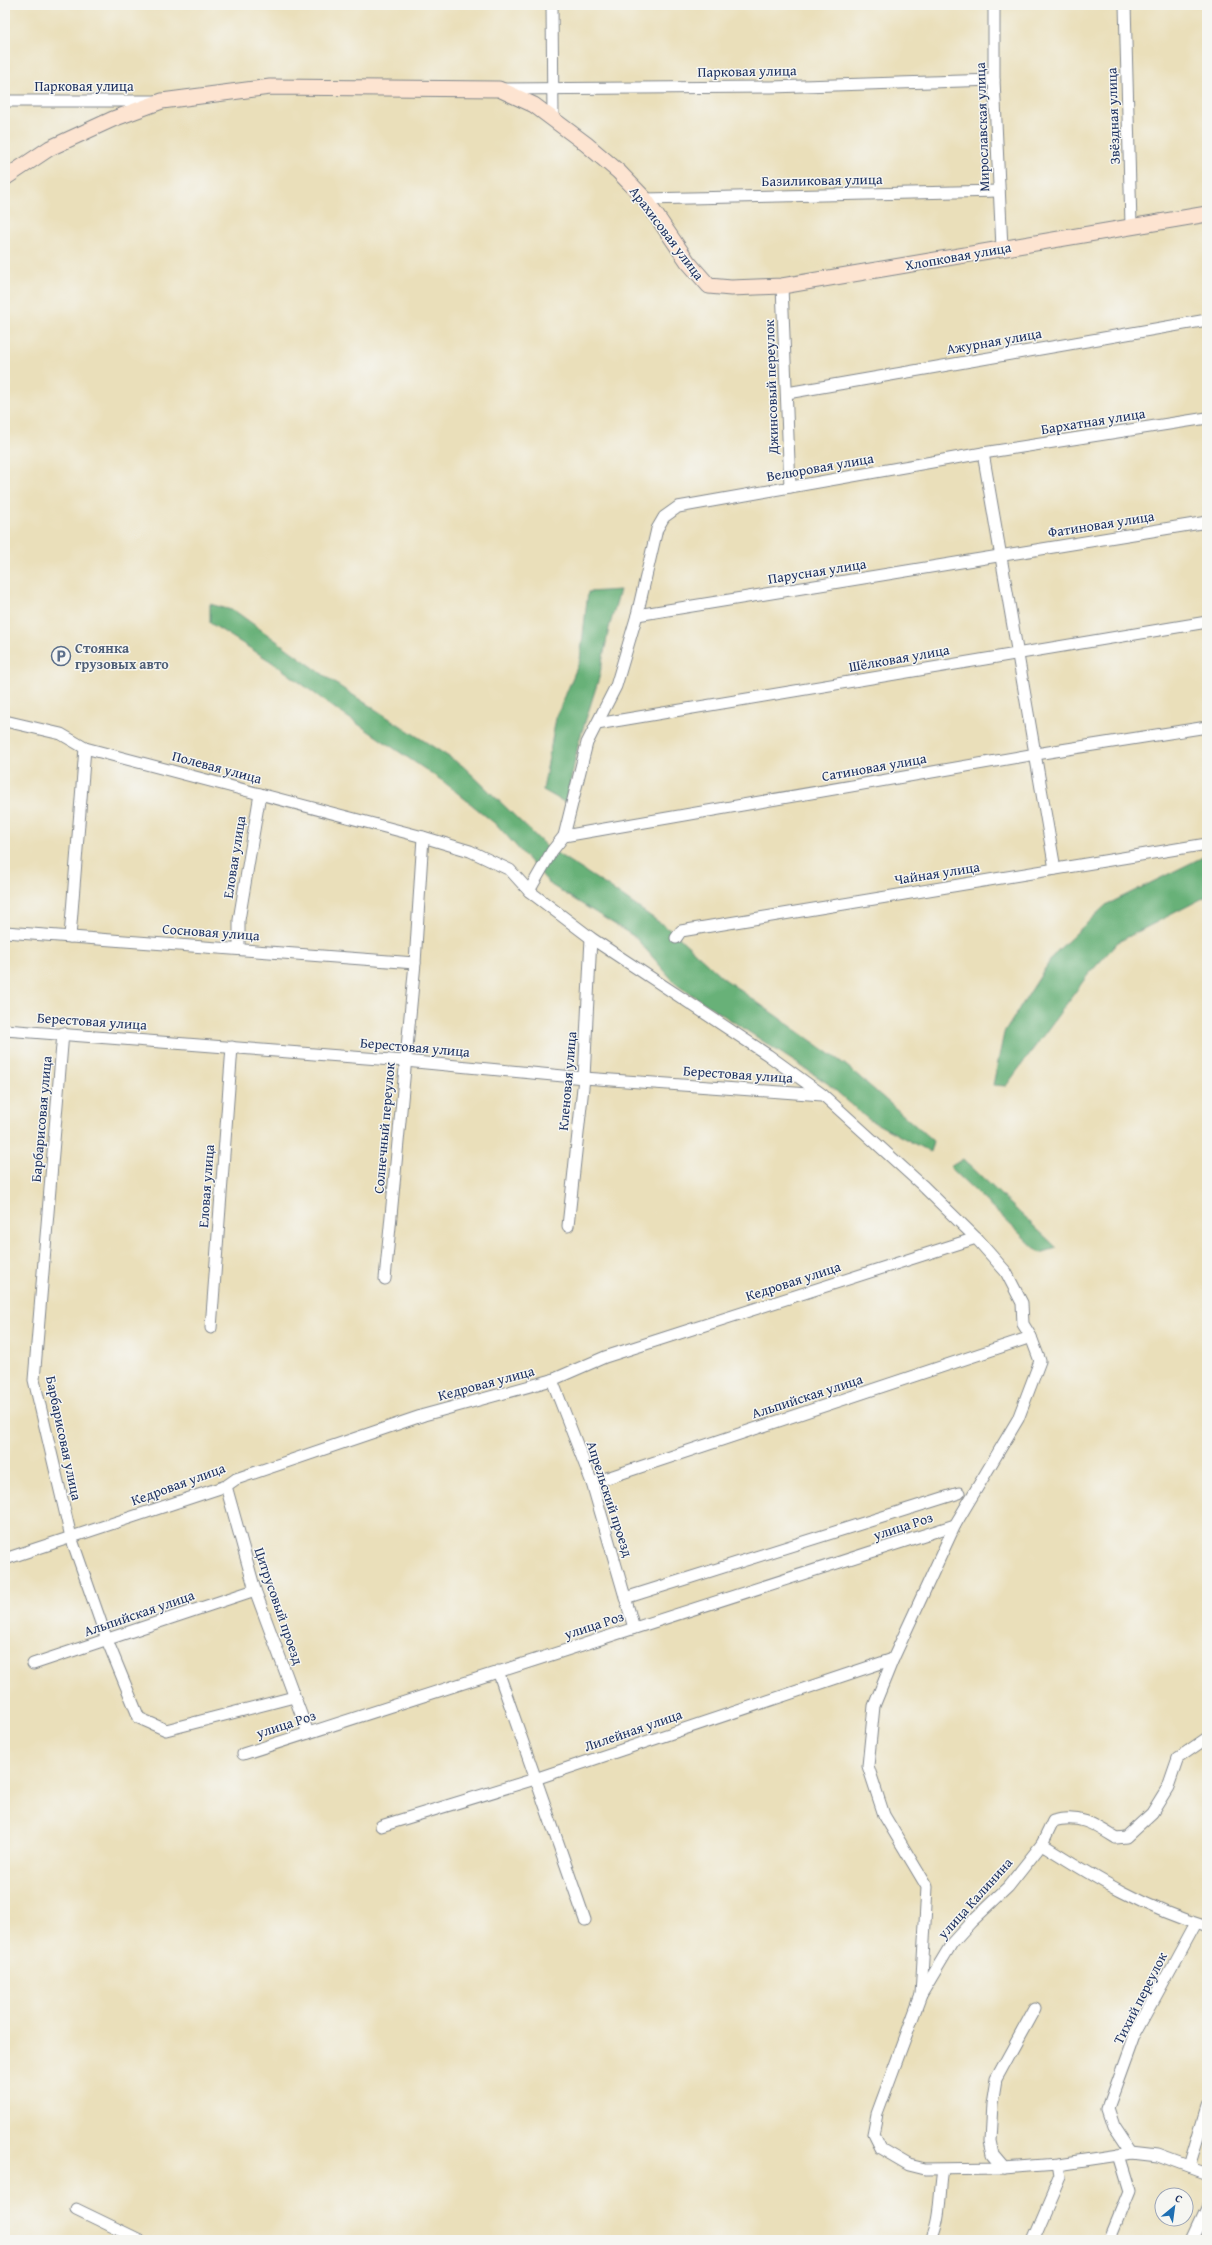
<svg xmlns="http://www.w3.org/2000/svg" width="1212" height="2245" font-family="'Gentium Book Plus',serif">
	<style>
		.forest { fill: #68b178; stroke: #42706b }
		.lines { fill: none; stroke-linecap: round; stroke-linejoin: round }
		.street-casing { stroke: #82878c; stroke-width: 13 }
		.secondary-casing { stroke: #82878c; stroke-width: 17 }
		.street { stroke: #fff; stroke-width: 11 }
		.secondary { stroke: #fde4d1; stroke-width: 15 }
		.labels { text-anchor: middle; dominant-baseline: central; stroke-width: 3; stroke-linejoin: round; paint-order: stroke }
		.street-label { font-size: 14px; fill: #1b2f5e; stroke: #f6f6f2 }
		.service-label { font-size: 14px; font-weight: bold; fill: #4e5e75; stroke: #f6f6f2; text-anchor: start }
	</style>
	<rect width="100%" height="100%" fill="#f6f6f2"/>
	<filter id="ink" filterUnits="userSpaceOnUse"><feTurbulence type="fractalNoise" baseFrequency=".025" numOctaves="2"/><feDisplacementMap in="SourceGraphic" scale="8" xChannelSelector="R" yChannelSelector="G"/><feConvolveMatrix kernelMatrix="1 2 1 2 8 2 1 2 1" color-interpolation-filters="sRGB"/></filter>
	<filter id="wash" filterUnits="userSpaceOnUse"><feTurbulence type="fractalNoise" baseFrequency=".012" numOctaves="4" result="noise"/><feDisplacementMap in="SourceGraphic" scale="16" xChannelSelector="R" yChannelSelector="G"/><feGaussianBlur stdDeviation="0.9" result="paint"/><feColorMatrix in="noise" values="0 0 0 0 0 0 0 0 0 0 0 0 0 0 0 0 0 1.4 0 .05"/><feComposite in="paint" operator="in"/></filter>
	<g filter="url(#wash)">
		<rect width="100%" height="100%" fill="#eadfba"/>
		<g class="forest">
			<polygon points="620,590 609,628 599,678 579,741 566,803 543,790 556,718 580,660 588,592"/>
			<polygon points="210,604 235,611 339,686 463,766 547,847 609,887 673,932 723,978 847,1066 933,1141 930,1152 868,1119 827,1083 677,985 635,937 551,885 498,826 444,782 337,710 275,664 210,623"/>
			<polygon points="1207,855 1207,896 1118,942 1087,976 1006,1086 993,1085 1004,1033 1055,953 1106,905"/>
			<polygon points="963,1159 1057,1248 1040,1253 950,1167"/>
		</g>
	</g>
	<g filter="url(#ink)">
		<g class="lines">
			<defs>
				<g id="street">
					<polyline points="552,5 553,117"/>
					<polyline points="994,5 994,80 1002,248"/>
					<polyline points="1125,5 1131,225"/>
					<polyline points="502,89 771,87 994,80"/>
					<polyline points="5,101 156,101"/>
					<polyline points="645,199 999,191"/>
					<polyline points="782,286 790,487"/>
					<polyline points="787,393 1207,320"/>
					<polyline points="983,453 1055,869"/>
					<polyline points="637,615 1207,522"/>
					<polyline points="5,721 61,734 85,748 423,837 470,851 510,870 529,891 591,938 768,1055 823,1095 922,1185 976,1238 1006,1272 1022,1303 1023,1324 1031,1337 1040,1361 1018,1419 955,1525 893,1659 874,1706 868,1766 884,1815 927,1887 921,1995"/>
					<polyline points="597,724 1207,622"/>
					<polyline points="564,836 587,743 616,686 637,615 657,529 664,517 678,507 983,453 1207,418"/>
					<polyline points="529,891 552,851 564,836 1036,754 1207,727"/>
					<polyline points="5,932 415,963"/>
					<polyline points="70,937 85,748"/>
					<polyline points="676,938 681,931 1207,844"/>
					<polyline points="239,949 239,920 260,794"/>
					<polyline points="5,1030 405,1061 584,1078 822,1095"/>
					<polyline points="63,1033 34,1380 71,1537 107,1640 139,1718 166,1730 294,1697"/>
					<polyline points="568,1226 584,1078 591,938"/>
					<polyline points="385,1279 415,963 423,837"/>
					<polyline points="211,1328 232,1047"/>
					<polyline points="552,1380 592,1483 634,1628"/>
					<polyline points="592,1483 1031,1337"/>
					<polyline points="226,1486 255,1590 308,1733"/>
					<polyline points="5,1559 226,1486 236,1479 424,1415 552,1380 605,1357 976,1238"/>
					<polyline points="625,1598 959,1493"/>
					<polyline points="33,1664 255,1590"/>
					<polyline points="498,1671 585,1920"/>
					<path d="M1207,1738l-29,20 -10,29 -16,26 -26,24 -10,1c-22,-14 -37,-24 -63,-17l-11,23 -34,43 -37,35 -19,21 -31,52 -44,119 -4,20 7,14 29,17 16,4 79,-1 54,-4 74,-11 26,3 49,18"/>
					<polyline points="243,1754 955,1525"/>
					<polyline points="381,1826 535,1779 893,1659"/>
					<path d="M1042,1844c55,35 102,64 165,83"/>
					<polyline points="1132,2153 1114,2126 1108,2108 1134,2036 1195,1924"/>
					<polyline points="1189,2167 1207,2107"/>
					<polyline points="1004,2168 993,2155 990,2141 992,2104 996,2079 1035,2008"/>
					<polyline points="76,2209 140,2240"/>
					<path d="M931,2240c10,-22 8,-46 12,-70"/>
					<polyline points="1033,2240 1060,2177 1058,2164"/>
					<polyline points="1109,2240 1129,2191 1118,2155"/>
					<polyline points="1192,2240 1207,2208"/>
				</g>
				<polyline id="secondary" points="5,178 50,148 113,119 162,101 270,87 499,89 534,105 586,144 619,172 645,199 688,262 709,286 731,288 782,286 1207,214"/>
			</defs>
			<use href="#street" class="street-casing"/>
			<use href="#secondary" class="secondary-casing"/>
			<use href="#street" class="street"/>
			<use href="#secondary" class="secondary"/>
		</g>
	</g>
	<defs>
		<symbol id="parking-ring" viewBox="-11 -11 22 22"><circle r="9.5" fill="#f6f6f2" stroke="#5c6f8a" stroke-width="1.5"/><path d="M-3.5-5.5H1a3.5 3.5 0 0 1 0 7H-1V5.5H-3.5ZM-1-3.4V-.6H.8a1.4 1.4 0 0 0 0-2.8Z" fill="#5c6f8a"/></symbol>
	</defs>
	<g fill-rule="evenodd">
		<use href="#parking-ring" x="50" y="645" width="22" height="22"/>
	</g>
	<g class="labels">
		<g class="street-label">
			<text transform="translate(747 71) rotate(-1)">Парковая улица</text>
			<text x="84" y="86">Парковая улица</text>
			<text transform="translate(1113 116) rotate(-92)">Звёздная улица</text>
			<text transform="translate(982 127) rotate(-92)">Мирославская улица</text>
			<text transform="translate(822 180) rotate(-1)">Базиликовая улица</text>
			<text transform="translate(667 233) rotate(53)">Арахисовая улица</text>
			<text transform="translate(958 256) rotate(-10)">Хлопковая улица</text>
			<text transform="translate(994 341) rotate(-10)">Ажурная улица</text>
			<text transform="translate(771 387) rotate(-92)">Джинсовый переулок</text>
			<text transform="translate(1093 421) rotate(-9)">Бархатная улица</text>
			<text transform="translate(820 467) rotate(-10)">Велюровая улица</text>
			<text transform="translate(1101 524) rotate(-9)">Фатиновая улица</text>
			<text transform="translate(817 571) rotate(-9)">Парусная улица</text>
			<text transform="translate(899 658) rotate(-10)">Шёлковая улица</text>
			<text transform="translate(217 767) rotate(15)">Полевая улица</text>
			<text transform="translate(874 767) rotate(-10)">Сатиновая улица</text>
			<text transform="translate(234 857) rotate(-81)">Еловая улица</text>
			<text transform="translate(937 873) rotate(-9)">Чайная улица</text>
			<text transform="translate(211 932) rotate(4)">Сосновая улица</text>
			<text transform="translate(92 1021) rotate(4)">Берестовая улица</text>
			<text transform="translate(415 1047) rotate(5)">Берестовая улица</text>
			<text transform="translate(738 1074) rotate(4)">Берестовая улица</text>
			<text transform="translate(567 1081) rotate(-85)">Кленовая улица</text>
			<text transform="translate(41 1119) rotate(-85)">Барбарисовая улица</text>
			<text transform="translate(384 1128) rotate(-85)">Солнечный переулок</text>
			<text transform="translate(206 1186) rotate(-86)">Еловая улица</text>
			<text transform="translate(793 1281) rotate(-18)">Кедровая улица</text>
			<text transform="translate(486 1383) rotate(-15)">Кедровая улица</text>
			<text transform="translate(807 1396) rotate(-18)">Альпийская улица</text>
			<text transform="translate(64 1438) rotate(78)">Барбарисовая улица</text>
			<text transform="translate(178 1484) rotate(-20)">Кедровая улица</text>
			<text transform="translate(610 1499) rotate(72)">Апрельский проезд</text>
			<text transform="translate(903 1526) rotate(-18)">улица Роз</text>
			<text transform="translate(279 1606) rotate(71)">Цитрусовый проезд</text>
			<text transform="translate(139 1613) rotate(-19)">Альпийская улица</text>
			<text transform="translate(594 1625) rotate(-18)">улица Роз</text>
			<text transform="translate(286 1724) rotate(-18)">улица Роз</text>
			<text transform="translate(633 1730) rotate(-19)">Лилейная улица</text>
			<text transform="translate(975 1898) rotate(-48)">улица Калинина</text>
			<text transform="translate(1140 1998) rotate(-63)">Тихий переулок</text>
		</g>
		<g class="service-label">
			<text x="75" y="648">Стоянка<tspan x="75" dy="16">грузовых авто</tspan></text>
		</g>
	</g>
	<rect width="1212" height="2245" fill="none" stroke="#f6f6f2" stroke-width="20"/>
	<g transform="translate(1174 2207) rotate(29)"><circle r="19" fill="#f6f6f2" stroke="#9ea6b7"/>
	<path d="M0-3L7 15L0 10L-7 15Z" fill="#1f6fb2"/>
	<text y="-6" font-size="11" font-weight="bold" text-anchor="middle" fill="#1b2f5e">С</text>
	</g>
</svg>
